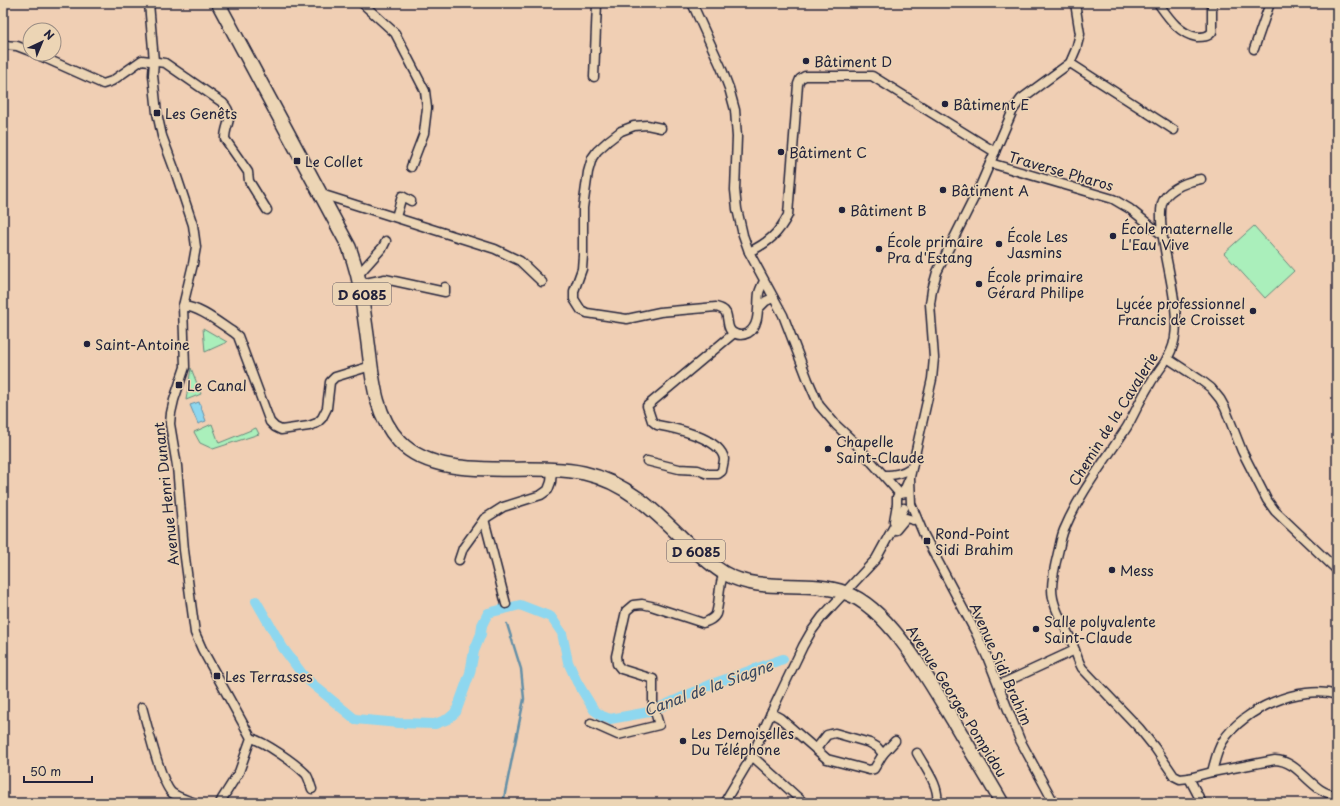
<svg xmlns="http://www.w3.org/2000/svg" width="1340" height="806" font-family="'Playpen Sans',sans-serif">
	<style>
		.green { fill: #aaefbb; stroke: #66887b }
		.water { fill: #8ed7ef; stroke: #638fa7 }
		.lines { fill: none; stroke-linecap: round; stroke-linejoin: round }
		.stream { stroke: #638fa7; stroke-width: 2.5 }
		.canal { stroke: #8ed7ef; stroke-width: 10 }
		.minor-casing { stroke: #22223b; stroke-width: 11 }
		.primary-casing { stroke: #22223b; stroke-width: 16 }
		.minor { stroke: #ecd5b5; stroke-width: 8 }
		.primary { stroke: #ecd5b5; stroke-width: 13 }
		.poi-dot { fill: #22223b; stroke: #ecd5b5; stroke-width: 1.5 }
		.labels { text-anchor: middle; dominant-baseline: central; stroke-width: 3; stroke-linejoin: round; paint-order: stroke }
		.shield { fill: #ecd5b5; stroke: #5f5860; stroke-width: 1 }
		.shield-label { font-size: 13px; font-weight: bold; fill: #22223b }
		.poi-label { font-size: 14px; fill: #22223b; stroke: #ecd5b5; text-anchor: start }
		.street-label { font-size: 14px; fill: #22223b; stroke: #ecd5b5 }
		.water-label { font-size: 15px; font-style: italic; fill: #38465f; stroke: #ecd5b5 }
	</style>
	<rect width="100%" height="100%" fill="#f0cfb4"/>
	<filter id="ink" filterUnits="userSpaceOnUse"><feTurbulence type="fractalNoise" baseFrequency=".025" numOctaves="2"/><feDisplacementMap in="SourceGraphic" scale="8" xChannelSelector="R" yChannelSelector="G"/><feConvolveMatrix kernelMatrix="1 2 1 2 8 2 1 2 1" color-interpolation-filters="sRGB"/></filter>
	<g filter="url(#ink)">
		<g class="green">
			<polygon points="1254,226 1294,271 1265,298 1224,253"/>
			<polygon points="203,328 227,342 205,352"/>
			<polygon points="191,368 201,394 186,400"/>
			<polygon points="212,424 219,443 256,428 259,434 213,449 200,443 194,432"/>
		</g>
		<polygon class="water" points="199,402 206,421 198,424 190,405"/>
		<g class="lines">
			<polyline class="stream" points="503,803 524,699 521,669 507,624"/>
			<polyline class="canal" points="256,601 283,648 303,675 310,682 355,719 399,723 435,724 448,719 456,712 470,673 474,651 481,634 482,625 488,613 520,605 551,617 562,633 568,662 577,682 594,710 602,716 610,719 649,712 712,684 783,659"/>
			<defs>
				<g id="minor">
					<polyline points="149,3 154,61 153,75 157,113 162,136 175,171 193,225 196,247 193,264 183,306 185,367 174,400 171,413 170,424 177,466 184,550 195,633 202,649 251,738 239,772 222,799 220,803"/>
					<polyline points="362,3 395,33 425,91 427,108 424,133 411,167"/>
					<polyline points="692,3 721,67 729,88 735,110 737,137 735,190 737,209 743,235 749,252 783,315 808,380 819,405 836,425 854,442 900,494"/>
					<path d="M1158,3c10,14 21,31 39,34 6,0 11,0 15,-5v-29"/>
					<polyline points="3,45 17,46 30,51"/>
					<polyline points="1254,49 1270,3"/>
					<path d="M36,54l67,30 9,-3 30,-21 23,3 58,40c13,14 2,20 2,36l23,33 1,9 18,29"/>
					<polyline points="1070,63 1174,130"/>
					<polyline points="594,77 597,3"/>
					<path d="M661,128l-14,-3 -13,1 -13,5 -13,10 -11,10 -5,7 -4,14 -5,36v47l-1,14 -8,22v8l7,11 6,3 40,6 33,-7 56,-5c4,1 8,2 10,6 3,8 0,18 10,21 4,2 8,1 12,-1 13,-8 9,-28 11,-40 1,-4 3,-8 5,-12"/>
					<polyline points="990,163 1113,199 1130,209 1161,234"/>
					<path d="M1201,179c-13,2 -30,9 -37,20 -4,6 -3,14 -3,21 1,36 25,98 10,131 -5,12 -15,22 -21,33 -9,14 -15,29 -23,43 -22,34 -47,65 -63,103 -3,7 -4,15 -6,23 -3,12 -6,24 -6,36 0,18 12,35 19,51 4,9 6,19 11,28l57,60 16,20 19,28 6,3 9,-1 23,-6 63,-12c26,1 36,34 62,35"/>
					<polyline points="321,194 495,249 520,261 542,282"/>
					<polyline points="396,217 402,196 411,201"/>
					<path d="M749,252c19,-9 30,-19 39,-37l10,-131 2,-5 5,-3h67l123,76"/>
					<polyline points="357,276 383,247 386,241"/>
					<polyline points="360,284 385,279 445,292 445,287"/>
					<path d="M183,306c17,1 36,17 50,26l5,4 32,86 5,5 6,3 28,-4 8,-3 5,-5 5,-10 3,-26 5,-5 36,-11"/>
					<polyline points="759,308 766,301 773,298"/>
					<polyline points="1167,358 1202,381 1211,388 1220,399 1225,408 1242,451 1267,500 1275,511 1337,570"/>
					<path d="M647,461l32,8 19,1 10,4h10l4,-3c0,-3 2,-8 2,-12 -3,-21 -50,-31 -67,-34l-5,-4 -5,-15 86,-72"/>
					<path d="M884,475c11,0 18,-1 28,-8"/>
					<polyline points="910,479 911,504 924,535 976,633 988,659 1020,740 1054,803"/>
					<polyline points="903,493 910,477 932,379 934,358 930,304 932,290 937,272 981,184 1013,110 1021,99 1070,63 1076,49 1080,34 1075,3"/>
					<polyline points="484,519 506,604"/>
					<polyline points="894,521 897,504 897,497 900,494 906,493"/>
					<polyline points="896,530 906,518 913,520"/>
					<polyline points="459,560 463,548 484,519 503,507 541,495 548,490 551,482 552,470"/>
					<polyline points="999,685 1075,650"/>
					<path d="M142,707c5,17 19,77 30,86 7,5 16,7 23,10"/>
					<polyline points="771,713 780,718 827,759 869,770 874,769 883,754 895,741"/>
					<path d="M591,723l27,12 41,-10 -6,-20v-26l-32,-10 -4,-5 -1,-8 10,-45 7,-6 9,-1 9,2 52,17c5,-2 11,-4 13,-9 4,-13 2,-28 8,-41"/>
					<path d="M251,738c14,4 44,25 55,36 3,4 4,10 6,15"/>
					<polyline points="816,749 827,735 835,733 870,743 877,747 883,754"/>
					<path d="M917,753c8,15 23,33 20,50"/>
					<polyline points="752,756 804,803"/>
					<path d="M1212,772c3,-11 5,-22 11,-31 20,-32 77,-57 114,-46"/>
					<polyline points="1189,778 1202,803"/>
					<polyline points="724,803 752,756 771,713 803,646 811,632 822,617 876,559 904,508"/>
				</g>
				<path id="primary" d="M218,3l131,244c6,17 11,34 13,51 2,18 5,35 7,53 4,32 7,65 30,90 41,44 130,20 185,32 41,9 70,37 99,66 13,12 26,25 41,34 38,22 82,5 122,20 44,16 83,88 107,127 16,28 33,55 49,83"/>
			</defs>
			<use href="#minor" class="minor-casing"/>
			<use href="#primary" class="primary-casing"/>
			<use href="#minor" class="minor"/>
			<use href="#primary" class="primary"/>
		</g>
	</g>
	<g class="poi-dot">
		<circle cx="806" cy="61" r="4"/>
		<circle cx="945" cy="104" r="4"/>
		<rect x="153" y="109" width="8" height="8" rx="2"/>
		<circle cx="781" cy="152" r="4"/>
		<rect x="293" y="157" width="8" height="8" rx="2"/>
		<circle cx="943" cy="190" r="4"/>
		<circle cx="842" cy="210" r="4"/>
		<circle cx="1113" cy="236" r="4"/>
		<circle cx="999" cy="244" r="4"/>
		<circle cx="879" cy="249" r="4"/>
		<circle cx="979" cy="284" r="4"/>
		<circle cx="1253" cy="311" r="4"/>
		<circle cx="87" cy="344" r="4"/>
		<rect x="175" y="381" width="8" height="8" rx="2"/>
		<circle cx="828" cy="449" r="4"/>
		<rect x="923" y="537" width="8" height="8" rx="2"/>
		<circle cx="1112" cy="570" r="4"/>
		<circle cx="1036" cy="629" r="4"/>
		<rect x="213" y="672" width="8" height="8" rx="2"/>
		<circle cx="683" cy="741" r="4"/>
	</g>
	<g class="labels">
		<g class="shield">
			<rect x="333" y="283" width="58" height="22" rx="3"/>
			<rect x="667" y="540" width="58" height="22" rx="3"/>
		</g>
		<g class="shield-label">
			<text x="362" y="294">D 6085</text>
			<text x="696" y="551">D 6085</text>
		</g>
		<g class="poi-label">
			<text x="814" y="61">Bâtiment D</text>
			<text x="953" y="104">Bâtiment E</text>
			<text x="165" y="113">Les Genêts</text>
			<text x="789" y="152">Bâtiment C</text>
			<text x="305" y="161">Le Collet</text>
			<text x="951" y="190">Bâtiment A</text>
			<text x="850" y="210">Bâtiment B</text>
			<text x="1121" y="228">École maternelle<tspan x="1121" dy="16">L'Eau Vive</tspan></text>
			<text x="1007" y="236">École Les<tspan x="1007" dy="16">Jasmins</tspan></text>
			<text x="887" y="241">École primaire<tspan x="887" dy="16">Pra d'Estang</tspan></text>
			<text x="987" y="276">École primaire<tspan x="987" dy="16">Gérard Philipe</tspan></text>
			<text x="1245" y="303" text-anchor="end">Lycée professionnel<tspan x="1245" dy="16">Francis de Croisset</tspan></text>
			<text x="95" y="344">Saint-Antoine</text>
			<text x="187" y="385">Le Canal</text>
			<text x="836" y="441">Chapelle<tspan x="836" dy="16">Saint-Claude</tspan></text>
			<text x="935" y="533">Rond-Point<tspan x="935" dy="16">Sidi Brahim</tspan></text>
			<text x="1120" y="570">Mess</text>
			<text x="1044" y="621">Salle polyvalente<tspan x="1044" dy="16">Saint-Claude</tspan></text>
			<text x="225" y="676">Les Terrasses</text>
			<text x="691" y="733">Les Demoiselles<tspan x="691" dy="16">Du Téléphone</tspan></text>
		</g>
		<g class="street-label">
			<text transform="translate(1061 171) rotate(16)">Traverse Pharos</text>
			<text transform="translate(1113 419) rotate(-58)">Chemin de la Cavalerie</text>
			<text transform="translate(166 494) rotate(-96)">Avenue Henri Dunant</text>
			<text transform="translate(1001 664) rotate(66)">Avenue Sidi Brahim</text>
			<text transform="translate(957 701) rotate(58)">Avenue Georges Pompidou</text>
		</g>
		<g class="water-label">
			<text transform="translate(708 687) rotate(-20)">Canal de la Siagne</text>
		</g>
	</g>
	<rect width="1340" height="806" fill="none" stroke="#ecd5b5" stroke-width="16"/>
	<rect x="8" y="8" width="1324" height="790" fill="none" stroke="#22223b" stroke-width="1.5" filter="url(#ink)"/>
	<g transform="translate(42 42) rotate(44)"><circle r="19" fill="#ecd5b5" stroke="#9b8d84"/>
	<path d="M0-3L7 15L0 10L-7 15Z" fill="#22223b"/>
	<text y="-6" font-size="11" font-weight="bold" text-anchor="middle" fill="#22223b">N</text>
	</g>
	<path d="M24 776v6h68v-6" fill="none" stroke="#22223b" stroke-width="2"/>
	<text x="30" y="776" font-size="12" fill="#22223b" stroke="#ecd5b5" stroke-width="3" paint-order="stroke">50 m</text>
</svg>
